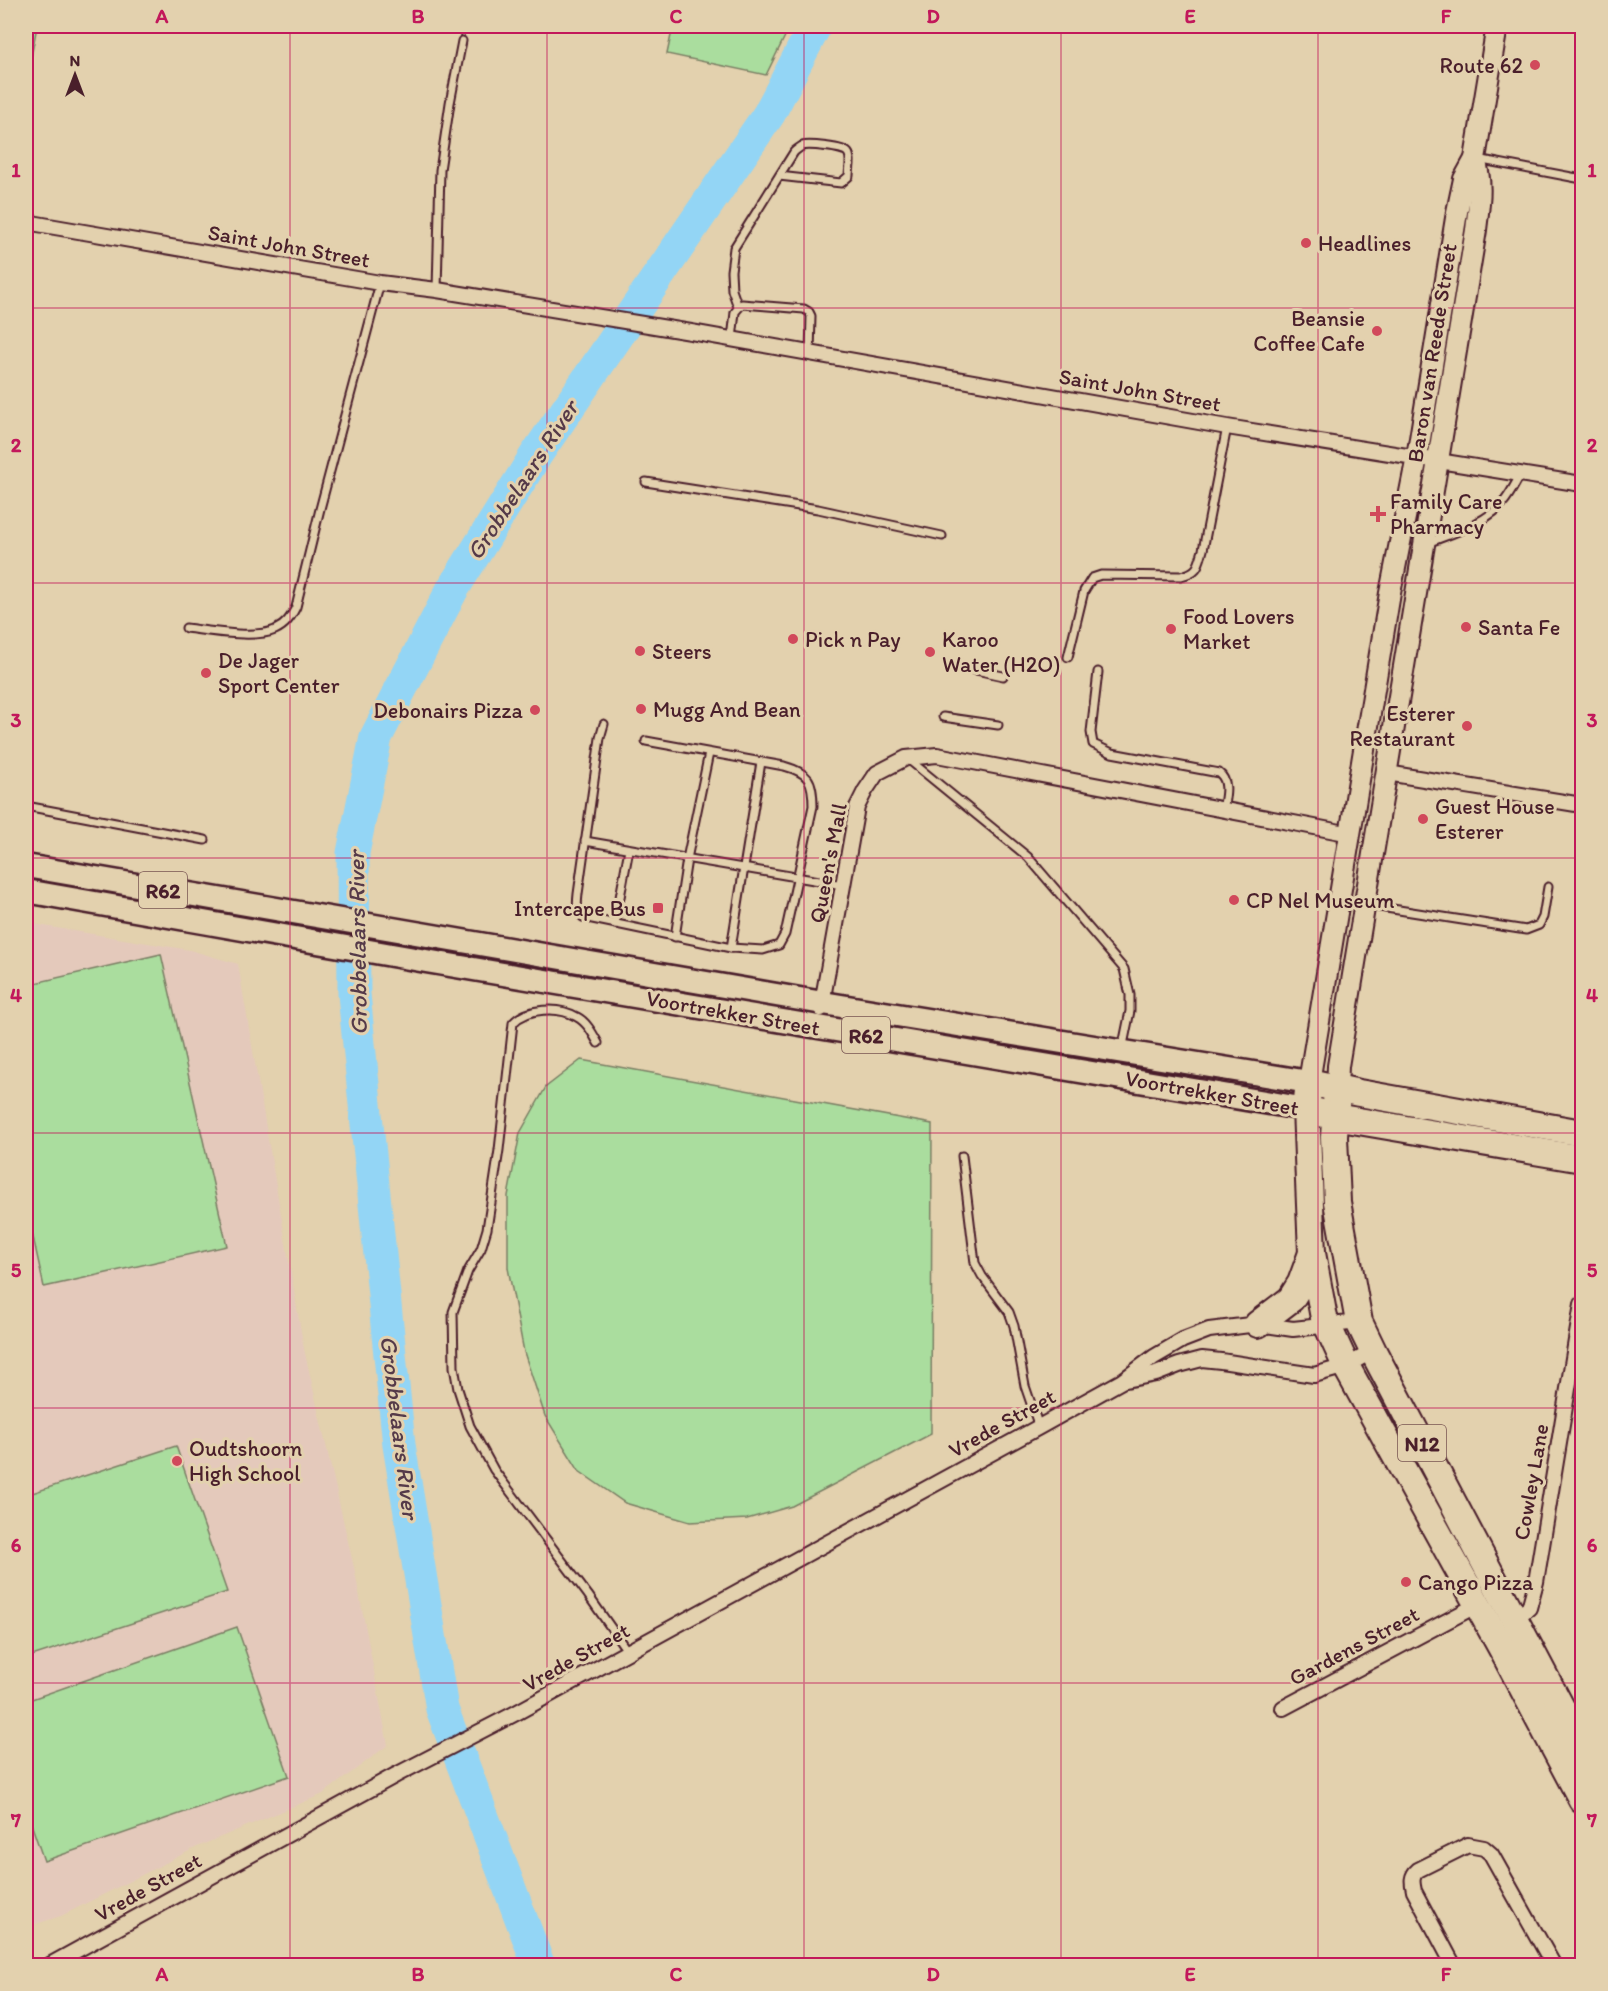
<svg xmlns="http://www.w3.org/2000/svg" width="1608" height="1991" font-family="Itim,sans-serif">
	<style>
		.built { fill: #e4c9bb }
		.green { fill: #aadd9e; stroke: #7a7e64; stroke-width: 1.5 }
		.lines { fill: none; stroke-linecap: round; stroke-linejoin: round }
		.river { stroke: #93d5f5; stroke-width: 33 }
		.lane-casing { stroke: #4a1f2b; stroke-width: 11 }
		.street-casing { stroke: #4a1f2b; stroke-width: 18 }
		.secondary-casing { stroke: #4a1f2b; stroke-width: 24 }
		.primary-casing { stroke: #4a1f2b; stroke-width: 27 }
		.highway-casing { stroke: #4a1f2b; stroke-width: 30 }
		.lane { stroke: #e3d1ae; stroke-width: 7 }
		.street { stroke: #e3d1ae; stroke-width: 14 }
		.secondary { stroke: #e3d1ae; stroke-width: 20 }
		.primary { stroke: #e3d1ae; stroke-width: 22 }
		.highway { stroke: #e3d1ae; stroke-width: 26 }
		.grid { fill: none; stroke: #c2185b; stroke-width: 1.5; stroke-opacity: 0.55 }
		.poi-dot { fill: #d1495b; stroke: #e3d1ae; stroke-width: 2 }
		.labels { text-anchor: middle; dominant-baseline: central; stroke-width: 6; stroke-linejoin: round; paint-order: stroke }
		.shield { fill: #e3d1ae; stroke: #785452; stroke-width: 1.5 }
		.shield-label { font-size: 21px; font-weight: bold; fill: #4a1f2b }
		.poi-label { font-size: 22px; fill: #4a1f2b; stroke: #e3d1ae; text-anchor: start }
		.street-label { font-size: 22px; fill: #4a1f2b; stroke: #e3d1ae }
		.water-label { font-size: 24px; font-style: italic; fill: #553a49; stroke: #e3d1ae }
		.neatline { fill: none; stroke: #c2185b; stroke-width: 2 }
		.grid-label { font-size: 20px; text-anchor: middle; font-weight: bold; fill: #c2185b }
	</style>
	<rect width="100%" height="100%" fill="#e3d1ae"/>
	<filter id="ink" filterUnits="userSpaceOnUse"><feTurbulence type="fractalNoise" baseFrequency=".0167" numOctaves="2"/><feDisplacementMap in="SourceGraphic" scale="12" xChannelSelector="R" yChannelSelector="G"/><feConvolveMatrix kernelMatrix="1 2 1 2 8 2 1 2 1" color-interpolation-filters="sRGB"/></filter>
	<g filter="url(#ink)">
		<polygon class="built" points="26,923 190,950 238,964 304,1349 355,1572 388,1745 323,1794 197,1847 61,1916 26,1927"/>
		<g class="green">
			<polygon points="26,26 37,26 26,84"/>
			<polygon points="673,26 790,26 766,75 667,54"/>
			<polygon points="161,954 227,1246 44,1287 26,1205 26,985"/>
			<polygon points="581,1060 932,1124 931,1434 792,1506 747,1519 690,1522 625,1503 579,1471 545,1416 524,1352 508,1268 508,1196 520,1133 546,1087"/>
			<polygon points="176,1446 227,1592 26,1658 26,1495"/>
			<polygon points="237,1627 289,1776 44,1861 26,1809 26,1701"/>
		</g>
		<g class="lines">
			<polyline class="river" points="539,1966 442,1709 399,1445 354,994 353,853 376,737 452,590 536,455 769,114 815,26"/>
			<defs>
				<g id="lane">
					<polyline points="1477,159 1582,179"/>
					<polyline points="437,290 440,170 450,103 462,41"/>
					<path d="M738,307l-6,-17 -1,-19 3,-23 60,-96c2,-2 5,-4 8,-6 6,-2 42,1 46,7 4,5 1,17 1,23l-8,7 -62,-7"/>
					<polyline points="732,339 735,312 742,304 804,309 809,312 811,316 810,354"/>
					<polyline points="646,482 818,509 942,536"/>
					<path d="M1427,543c26,-10 62,-20 79,-44 6,-8 10,-17 15,-25"/>
					<path d="M186,628c23,3 69,11 89,2 11,-5 16,-13 21,-23l24,-98 60,-226"/>
					<path d="M1068,657l16,-66 8,-13 9,-3 80,1c17,-4 17,-9 22,-26l24,-123"/>
					<polyline points="953,665 1003,676"/>
					<path d="M1098,672l-7,60 2,12 19,9 107,20c11,8 6,25 4,37"/>
					<polyline points="943,717 998,725"/>
					<path d="M604,724l-4,14 -22,156c-1,9 -2,17 5,23l148,31 32,2 16,-5 6,-11 28,-128c0,-26 -4,-33 -29,-40l-138,-25"/>
					<polyline points="908,759 1028,857 1124,969 1130,995 1130,1011 1122,1050"/>
					<polyline points="26,806 205,840"/>
					<polyline points="585,841 843,885"/>
					<polyline points="1367,905 1526,930 1539,925 1543,917 1548,887"/>
					<polyline points="615,924 629,849"/>
					<polyline points="675,937 687,859 709,753"/>
					<polyline points="731,948 761,762"/>
					<path d="M598,1043c-5,-9 -11,-21 -21,-26 -19,-11 -50,-9 -64,6l-14,127 -12,79 -6,20 -13,22 -15,41 1,55 4,22 12,37 24,44 94,125 40,57"/>
					<polyline points="962,1156 975,1263 982,1276 1009,1312 1014,1326 1025,1386 1039,1427"/>
				</g>
				<g id="street">
					<polyline points="26,222 380,283 437,290 691,332 1227,427 1582,484"/>
					<polyline points="1387,773 1582,805"/>
					<polyline points="821,1009 857,807 865,791 877,773 906,758 937,755 1351,834"/>
					<polyline points="1126,1380 1156,1374 1179,1365 1202,1359 1221,1361 1314,1375 1346,1366 1373,1351"/>
					<polyline points="1509,1614 1515,1618 1529,1608 1536,1582 1582,1304"/>
					<polyline points="1283,1708 1477,1605 1484,1605"/>
					<polyline points="48,1966 396,1775 516,1713 1039,1427 1122,1381 1154,1357 1183,1340 1209,1330 1258,1324 1293,1329 1359,1322"/>
					<path d="M1454,1966l-40,-75c-2,-9 -3,-15 4,-21l50,-25 16,3 7,6 63,112"/>
				</g>
				<g id="secondary">
					<polyline points="1309,1082 1390,593 1417,457 1457,212 1464,179 1475,159 1497,26"/>
					<path d="M1337,1089l1,-23 138,-836c3,-27 7,-44 -1,-71"/>
				</g>
				<g id="primary">
					<polyline points="26,866 823,1003 1309,1082"/>
					<polyline points="26,891 426,961 1306,1109"/>
				</g>
				<g id="highway">
					<polyline points="1337,1089 1334,1137 1337,1202 1359,1322 1373,1351 1582,1747"/>
					<polyline points="1318,1112 1335,1117 1582,1159"/>
					<polyline points="1582,1133 1359,1093 1309,1082 1306,1109 1312,1253 1324,1318 1346,1366 1501,1647 1582,1800"/>
					<polyline points="1258,1324 1291,1299 1301,1283 1312,1253"/>
				</g>
			</defs>
			<use href="#lane" class="lane-casing"/>
			<use href="#street" class="street-casing"/>
			<use href="#secondary" class="secondary-casing"/>
			<use href="#primary" class="primary-casing"/>
			<use href="#highway" class="highway-casing"/>
			<use href="#lane" class="lane"/>
			<use href="#street" class="street"/>
			<use href="#secondary" class="secondary"/>
			<use href="#primary" class="primary"/>
			<use href="#highway" class="highway"/>
		</g>
	</g>
	<path class="grid" d="M290,26v1940M547,26v1940M804,26v1940M1061,26v1940M1318,26v1940M26,308h1556M26,583h1556M26,858h1556M26,1133h1556M26,1408h1556M26,1683h1556"/>
	<g class="poi-dot">
		<circle cx="1535" cy="65" r="6"/>
		<circle cx="1306" cy="243" r="6"/>
		<circle cx="1377" cy="331" r="6"/>
		<path d="M1375 505h6v6h6v6h-6v6h-6v-6h-6v-6h6z"/>
		<circle cx="1466" cy="627" r="6"/>
		<circle cx="1171" cy="629" r="6"/>
		<circle cx="793" cy="639" r="6"/>
		<circle cx="640" cy="651" r="6"/>
		<circle cx="930" cy="652" r="6"/>
		<circle cx="206" cy="673" r="6"/>
		<circle cx="641" cy="709" r="6"/>
		<circle cx="535" cy="710" r="6"/>
		<circle cx="1467" cy="726" r="6"/>
		<circle cx="1423" cy="819" r="6"/>
		<circle cx="1234" cy="900" r="6"/>
		<rect x="652" y="902" width="12" height="12" rx="3"/>
		<circle cx="177" cy="1461" r="6"/>
		<circle cx="1406" cy="1582" r="6"/>
	</g>
	<g class="labels">
		<g class="shield">
			<rect x="139" y="872" width="48" height="36" rx="4.5"/>
			<rect x="842" y="1017" width="48" height="36" rx="4.5"/>
			<rect x="1398" y="1425" width="48" height="36" rx="4.5"/>
		</g>
		<g class="shield-label">
			<text x="163" y="890">R62</text>
			<text x="866" y="1035">R62</text>
			<text x="1422" y="1443">N12</text>
		</g>
		<g class="poi-label">
			<text x="1523" y="65" text-anchor="end">Route 62</text>
			<text x="1318" y="243">Headlines</text>
			<text x="1365" y="318" text-anchor="end">Beansie<tspan x="1365" dy="25">Coffee Cafe</tspan></text>
			<text x="1390" y="501">Family Care<tspan x="1390" dy="25">Pharmacy</tspan></text>
			<text x="1183" y="616">Food Lovers<tspan x="1183" dy="25">Market</tspan></text>
			<text x="1478" y="627">Santa Fe</text>
			<text x="805" y="639">Pick n Pay</text>
			<text x="942" y="639">Karoo<tspan x="942" dy="25">Water (H2O)</tspan></text>
			<text x="652" y="651">Steers</text>
			<text x="218" y="660">De Jager<tspan x="218" dy="25">Sport Center</tspan></text>
			<text x="653" y="709">Mugg And Bean</text>
			<text x="523" y="710" text-anchor="end">Debonairs Pizza</text>
			<text x="1455" y="713" text-anchor="end">Esterer<tspan x="1455" dy="25">Restaurant</tspan></text>
			<text x="1435" y="806">Guest House<tspan x="1435" dy="25">Esterer</tspan></text>
			<text x="1246" y="900">CP Nel Museum</text>
			<text x="646" y="908" text-anchor="end">Intercape Bus</text>
			<text x="189" y="1448">Oudtshoorn<tspan x="189" dy="25">High School</tspan></text>
			<text x="1418" y="1582">Cango Pizza</text>
		</g>
		<g class="street-label">
			<text transform="translate(289 246) rotate(10)">Saint John Street</text>
			<text transform="translate(1432 353) rotate(-81)">Baron van Reede Street</text>
			<text transform="translate(1140 390) rotate(10)">Saint John Street</text>
			<text transform="translate(828 863) rotate(-79)">Queen's Mall</text>
			<text transform="translate(733 1013) rotate(10)">Voortrekker Street</text>
			<text transform="translate(1212 1093) rotate(10)">Voortrekker Street</text>
			<text transform="translate(1002 1423) rotate(-29)">Vrede Street</text>
			<text transform="translate(1531 1482) rotate(-80)">Cowley Lane</text>
			<text transform="translate(1354 1646) rotate(-28)">Gardens Street</text>
			<text transform="translate(576 1657) rotate(-29)">Vrede Street</text>
			<text transform="translate(148 1887) rotate(-29)">Vrede Street</text>
		</g>
		<g class="water-label">
			<text transform="translate(522 480) rotate(-57)">Grobbelaars River</text>
			<text transform="translate(357 943) rotate(-91)">Grobbelaars River</text>
			<text transform="translate(400 1427) rotate(83)">Grobbelaars River</text>
		</g>
	</g>
	<rect width="1608" height="1991" fill="none" stroke="#e3d1ae" stroke-width="66"/>
	<g transform="translate(75 75)" stroke="#e3d1ae" stroke-width="4.5" paint-order="stroke">
	<path d="M0-4.5L10 22L0 15L-10 22Z" fill="#4a1f2b"/>
	<text y="-9" font-size="16" font-weight="bold" text-anchor="middle" fill="#4a1f2b">N</text>
	</g>
	<rect x="33" y="33" width="1542" height="1925" class="neatline"/>
	<g class="grid-label">
		<text x="162" y="23">A</text>
		<text x="418" y="23">B</text>
		<text x="676" y="23">C</text>
		<text x="933" y="23">D</text>
		<text x="1190" y="23">E</text>
		<text x="1446" y="23">F</text>
		<text x="16" y="177">1</text>
		<text x="1592" y="177">1</text>
		<text x="16" y="452">2</text>
		<text x="1592" y="452">2</text>
		<text x="16" y="727">3</text>
		<text x="1592" y="727">3</text>
		<text x="16" y="1002">4</text>
		<text x="1592" y="1002">4</text>
		<text x="16" y="1277">5</text>
		<text x="1592" y="1277">5</text>
		<text x="16" y="1552">6</text>
		<text x="1592" y="1552">6</text>
		<text x="16" y="1827">7</text>
		<text x="1592" y="1827">7</text>
		<text x="162" y="1981">A</text>
		<text x="418" y="1981">B</text>
		<text x="676" y="1981">C</text>
		<text x="933" y="1981">D</text>
		<text x="1190" y="1981">E</text>
		<text x="1446" y="1981">F</text>
	</g>
</svg>
